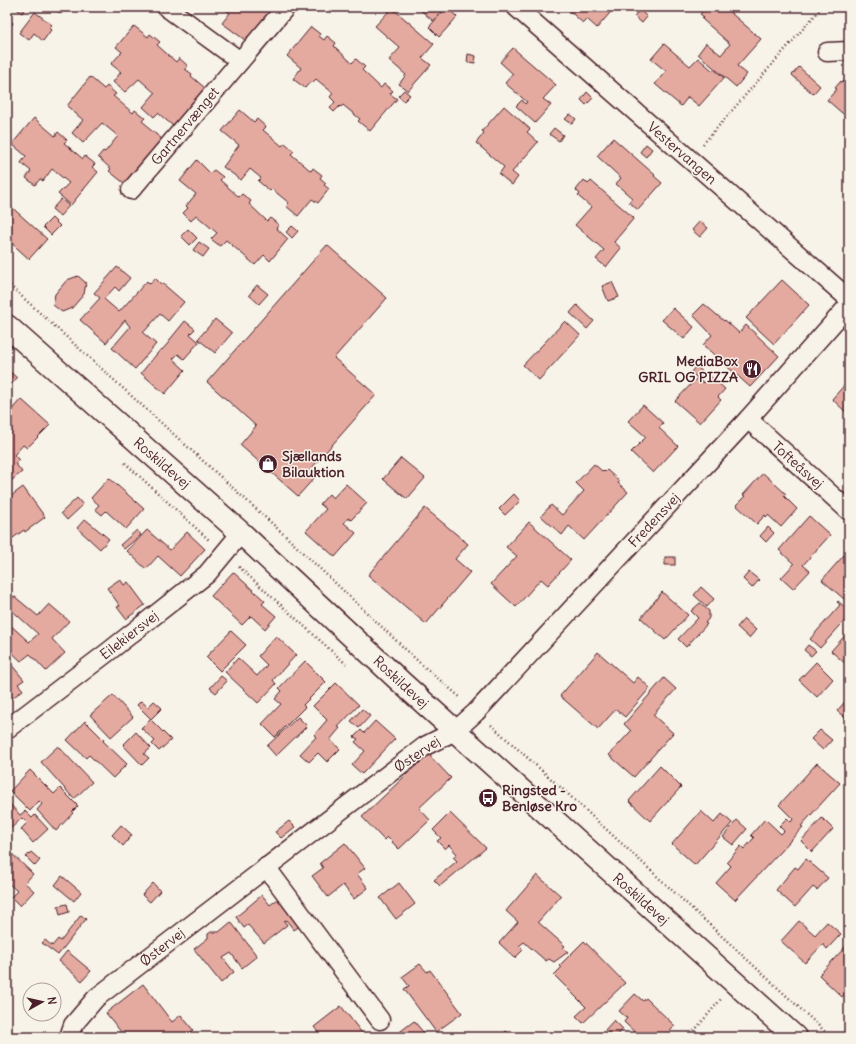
<svg xmlns="http://www.w3.org/2000/svg" width="856" height="1044" font-family="Delius,sans-serif">
	<style>
		.building { fill: #e4aaa0; stroke: #4a1f2b }
		.lines { fill: none; stroke-linecap: round; stroke-linejoin: round }
		.street-casing { stroke: #4a1f2b; stroke-width: 21 }
		.secondary-casing { stroke: #4a1f2b; stroke-width: 25 }
		.path { stroke: #4a1f2b; stroke-width: 2.5; stroke-dasharray: 1 3; stroke-linecap: butt }
		.street { stroke: #f7f3e8; stroke-width: 18 }
		.secondary { stroke: #f7f3e8; stroke-width: 22 }
		.labels { text-anchor: middle; dominant-baseline: central; stroke-width: 3; stroke-linejoin: round; paint-order: stroke }
		.street-label { font-size: 14px; fill: #4a1f2b; stroke: #f7f3e8 }
		.poi-label { font-size: 14px; font-weight: bold; fill: #4a1f2b; stroke: #f7f3e8; text-anchor: start }
	</style>
	<rect width="100%" height="100%" fill="#f7f3e8"/>
	<filter id="ink" filterUnits="userSpaceOnUse"><feTurbulence type="fractalNoise" baseFrequency=".025" numOctaves="2"/><feDisplacementMap in="SourceGraphic" scale="8" xChannelSelector="R" yChannelSelector="G"/><feConvolveMatrix kernelMatrix="1 2 1 2 8 2 1 2 1" color-interpolation-filters="sRGB"/></filter>
	<g filter="url(#ink)">
		<g class="building">
			<polygon points="14,7 27,7 22,13"/>
			<polygon points="52,7 67,7 61,14"/>
			<polygon points="222,7 274,7 245,40 222,23 230,13"/>
			<polygon points="417,7 445,7 433,21"/>
			<polygon points="447,7 457,17 439,37 429,27"/>
			<polygon points="565,7 615,7 597,28 587,19 583,23"/>
			<polygon points="707,7 724,7 761,39 737,66 747,74 736,87 698,54 706,43 721,55 730,44 702,19 704,17 700,14"/>
			<polygon points="392,8 434,44 422,58 431,65 408,91 399,84 406,75 389,60 400,48 375,26"/>
			<polygon points="640,10 647,17 642,23 634,16"/>
			<polygon points="35,12 52,25 49,28 51,30 43,41 34,33 29,40 19,33"/>
			<polygon points="7,18 13,23 7,31"/>
			<polygon points="134,26 148,37 150,34 160,42 157,45 176,62 179,58 188,66 185,69 192,74 191,76 205,88 173,126 158,113 154,117 143,107 155,93 139,79 125,92 113,82 121,72 111,64 122,52 116,47"/>
			<polygon points="311,27 320,34 319,36 324,40 327,36 336,43 334,46 352,63 356,59 365,67 362,70 381,88 384,84 393,91 390,94 397,99 370,131 358,121 360,119 343,105 341,107 340,106 334,112 330,108 335,102 330,97 333,93 316,79 312,83 310,82 305,88 293,79 301,68 287,56"/>
			<polygon points="664,44 690,66 698,58 713,71 714,69 724,78 699,106 688,97 681,106 655,84 666,71 651,59"/>
			<polygon points="7,48 11,52 7,57"/>
			<polygon points="513,48 556,85 543,99 551,105 535,123 516,106 522,100 525,104 527,102 505,83 513,74 500,62"/>
			<polygon points="468,54 476,56 475,63 467,62"/>
			<polygon points="799,67 820,86 813,94 792,75"/>
			<polygon points="849,75 849,119 827,100 837,89 835,88 841,81 842,82"/>
			<polygon points="90,77 104,89 107,86 116,94 113,96 133,113 135,110 145,118 142,121 148,126 147,127 162,139 124,183 109,171 111,169 98,157 103,151 105,152 118,136 102,123 83,143 72,133 83,120 67,106"/>
			<polygon points="404,90 410,95 404,101 398,96"/>
			<polygon points="587,92 593,98 586,105 581,100"/>
			<polygon points="504,106 530,129 527,132 538,142 512,172 518,177 512,185 499,174 504,167 476,143 484,133 482,131"/>
			<polygon points="240,110 254,122 257,119 266,127 263,130 282,146 285,143 294,151 291,154 311,171 313,168 322,175 320,178 326,183 324,185 329,189 318,203 312,199 298,216 286,206 289,203 272,189 270,191 258,181 261,178 250,169 241,180 223,167 239,145 222,131"/>
			<polygon points="570,114 576,119 572,124 565,119"/>
			<polygon points="34,118 55,136 58,132 67,140 64,143 83,159 85,156 95,164 92,167 98,172 71,205 58,194 69,183 52,169 43,181 40,179 35,185 26,178 31,171 21,163 26,156 12,144"/>
			<polygon points="554,128 563,135 559,141 549,134"/>
			<polygon points="613,138 655,175 654,176 662,183 638,210 629,202 632,198 616,184 621,178 597,156"/>
			<polygon points="646,144 652,149 646,157 640,152"/>
			<polygon points="197,160 210,173 214,170 223,177 220,180 239,197 242,194 251,201 249,204 267,221 270,218 279,225 276,228 288,239 270,261 264,255 255,265 226,240 220,246 211,239 217,233 196,215 191,221 183,213 188,208 186,206 196,194 180,181"/>
			<polygon points="7,180 11,184 7,189"/>
			<polygon points="584,180 588,184 591,181 634,218 614,242 621,248 606,267 596,259 604,250 575,225 591,207 578,196 580,194 576,190"/>
			<polygon points="61,199 69,206 60,216 52,209"/>
			<polygon points="7,203 47,239 29,259 7,239"/>
			<polygon points="52,218 60,226 51,235 43,227"/>
			<polygon points="700,221 708,228 700,237 692,230"/>
			<polygon points="292,226 298,231 292,238 286,232"/>
			<polygon points="188,229 197,238 190,245 181,236"/>
			<polygon points="199,242 209,249 203,257 193,250"/>
			<polygon points="327,245 387,298 334,358 376,395 310,470 316,476 298,496 240,445 256,426 207,382"/>
			<polygon points="117,267 130,278 119,291 115,287 104,299 119,312 147,281 150,284 155,278 161,284 162,283 184,302 168,321 160,314 143,333 156,344 135,369 112,348 130,327 125,320 106,343 80,320 100,298 94,293"/>
			<polygon points="78,276 86,283 84,294 72,308 62,312 53,305 55,294 67,280"/>
			<polygon points="782,280 809,305 774,344 746,318"/>
			<polygon points="612,282 619,297 608,301 602,286"/>
			<polygon points="257,285 268,294 259,304 249,295"/>
			<polygon points="704,304 724,321 725,320 739,333 746,325 779,356 750,387 703,345 712,335 693,315"/>
			<polygon points="577,305 594,321 587,329 570,313"/>
			<polygon points="673,308 694,327 684,339 662,320"/>
			<polygon points="215,319 232,333 215,353 198,339"/>
			<polygon points="185,321 195,329 190,334 199,342 184,359 178,354 173,359 185,370 165,394 141,373 161,349 162,350 169,342 168,342"/>
			<polygon points="565,321 580,335 539,380 523,365"/>
			<polygon points="696,366 704,373 699,379 704,383 710,376 725,389 718,397 721,400 700,423 675,401 697,378 691,372"/>
			<polygon points="7,369 17,378 7,389"/>
			<polygon points="849,380 849,415 832,399"/>
			<polygon points="21,399 50,425 27,448 23,445 14,455 19,460 15,463 22,472 7,484 7,455 9,454 7,453 7,415"/>
			<polygon points="643,405 663,423 659,428 678,446 653,473 631,452 646,437 628,421"/>
			<polygon points="849,446 849,455 845,451"/>
			<polygon points="401,458 425,478 407,499 383,479"/>
			<polygon points="594,464 602,471 603,470 605,472 607,470 619,481 618,483 628,492 584,540 569,526 562,535 541,516 551,505 562,515 584,491 576,483"/>
			<polygon points="763,473 786,494 784,496 797,509 781,527 768,515 766,517 765,515 757,524 736,505 745,496 743,495"/>
			<polygon points="109,478 144,509 126,529 106,511 102,515 95,509 99,505 91,498"/>
			<polygon points="346,484 367,503 351,520 348,518 344,523 356,533 335,557 306,531 326,509 320,504 329,494 333,498"/>
			<polygon points="23,487 45,517 25,532 24,530 13,538 7,531 7,518 12,515 7,509 7,499"/>
			<polygon points="514,494 520,501 505,515 499,509"/>
			<polygon points="77,498 83,505 67,520 61,513"/>
			<polygon points="425,508 468,544 455,559 470,572 426,624 368,575"/>
			<polygon points="809,516 830,535 803,565 810,571 793,589 781,578 794,564 779,550"/>
			<polygon points="85,519 109,539 100,549 77,528"/>
			<polygon points="529,522 571,560 548,585 541,579 516,607 491,584 517,556 506,547"/>
			<polygon points="768,527 774,533 766,542 760,536"/>
			<polygon points="137,530 141,535 124,549 120,545"/>
			<polygon points="147,530 170,550 187,532 205,549 180,576 158,556 146,569 127,551"/>
			<polygon points="844,555 849,560 849,593 844,599 822,580"/>
			<rect x="665" y="557" width="10" height="8"/>
			<polygon points="233,572 265,601 262,604 276,616 265,629 251,616 242,625 211,596"/>
			<polygon points="749,572 759,580 752,588 743,579"/>
			<polygon points="120,579 124,585 128,582 145,605 126,619 117,607 120,606 107,588"/>
			<polygon points="701,587 714,599 707,607 694,595"/>
			<polygon points="662,592 688,615 665,640 641,618"/>
			<polygon points="14,596 38,616 49,604 69,621 52,639 65,653 46,671 30,654 21,661 7,648 7,622 29,642 38,634 7,606"/>
			<polygon points="838,601 849,611 849,616 820,648 810,639 840,605 837,602"/>
			<polygon points="700,603 709,611 709,618 705,623 707,624 686,647 678,639 698,618 691,611"/>
			<polygon points="744,619 756,630 749,638 737,627"/>
			<polygon points="231,631 246,645 220,671 206,657"/>
			<polygon points="849,631 849,662 847,665 831,651"/>
			<polygon points="276,636 296,655 273,680 276,684 258,703 225,672 238,658 257,676 267,665 258,656"/>
			<polygon points="808,645 816,651 811,656 804,650"/>
			<polygon points="598,652 633,683 638,677 650,688 625,717 616,709 598,729 560,696"/>
			<polygon points="305,661 326,682 303,705 305,707 275,737 262,724 281,704 275,699 282,691 279,688"/>
			<polygon points="816,662 833,679 817,697 799,680"/>
			<polygon points="11,664 24,680 18,684 23,690 7,702 7,667"/>
			<polygon points="221,676 227,681 216,693 210,688"/>
			<polygon points="664,678 676,689 653,715 673,733 634,777 609,755 631,731 624,724"/>
			<polygon points="336,683 359,705 338,727 340,728 330,740 340,749 327,762 318,753 309,762 300,754 316,737 314,735 327,720 313,706"/>
			<polygon points="113,695 133,717 111,737 90,715"/>
			<polygon points="849,697 849,721 837,711"/>
			<polygon points="141,701 148,707 154,701 162,708 151,719 137,705"/>
			<polygon points="362,709 370,716 359,728 351,721"/>
			<polygon points="298,717 307,726 276,756 267,746"/>
			<polygon points="150,719 171,740 159,751 152,744 155,741 141,728"/>
			<polygon points="85,721 104,740 103,741 127,764 113,778 89,755 86,758 67,740"/>
			<polygon points="375,721 395,739 362,774 352,765 365,751 355,742 358,739 354,737 361,730 364,733"/>
			<polygon points="820,730 832,740 823,750 811,739"/>
			<polygon points="136,732 151,748 144,754 149,758 142,765 123,745"/>
			<polygon points="58,746 92,782 74,799 41,762"/>
			<polygon points="428,754 451,778 419,808 430,820 399,849 387,837 384,840 362,817"/>
			<polygon points="817,763 840,783 801,826 803,827 735,900 716,883 731,866 727,862 741,846 744,849 754,838 751,835 765,819 781,834 784,831 779,826 787,818 791,822 793,819 779,805"/>
			<polygon points="660,766 681,787 650,821 629,801"/>
			<polygon points="30,770 54,794 60,788 78,806 72,812 73,813 56,831 37,810 42,804 39,801 30,811 10,791"/>
			<polygon points="7,801 20,815 25,811 32,818 35,815 48,829 33,843 21,829 27,823 22,818 7,832"/>
			<polygon points="701,811 714,823 722,814 732,823 695,865 672,844"/>
			<polygon points="450,813 486,848 440,886 434,880 457,861 453,857 457,854 449,845 445,849 437,841 441,838 433,830"/>
			<polygon points="822,818 833,829 812,852 801,841"/>
			<polygon points="737,820 747,829 733,845 723,837"/>
			<polygon points="289,821 295,827 281,838 275,832"/>
			<polygon points="121,825 132,835 123,846 112,835"/>
			<polygon points="345,843 365,868 357,874 368,888 354,899 343,885 328,897 312,876 323,868 320,863"/>
			<polygon points="8,850 33,874 25,883 34,891 20,906 11,897 17,891 7,882"/>
			<polygon points="31,852 40,860 35,866 26,857"/>
			<polygon points="806,859 828,878 817,890 813,887 795,907 776,890 795,867 798,869"/>
			<polygon points="537,875 561,896 538,922 565,946 563,948 568,952 554,962 549,959 546,961 524,942 519,946 523,950 515,958 499,943 518,922 506,911"/>
			<polygon points="62,876 81,892 74,901 55,885"/>
			<polygon points="153,883 160,891 150,902 142,895"/>
			<polygon points="399,883 415,904 396,919 380,898"/>
			<polygon points="262,895 270,905 278,899 300,926 294,930 286,920 284,921 287,925 264,943 248,925 244,928 236,917"/>
			<polygon points="67,904 69,912 60,915 58,906"/>
			<polygon points="81,915 86,919 58,955 42,943 45,940 52,946 58,939 61,941"/>
			<polygon points="799,921 815,935 827,922 841,934 827,949 823,944 805,963 781,941"/>
			<polygon points="231,922 257,956 242,968 231,953 223,958 234,972 221,983 194,949 208,938 208,934 211,932 219,932"/>
			<polygon points="584,941 625,983 583,1023 576,1016 586,1007 554,975 561,968 559,966"/>
			<polygon points="849,943 849,963 846,966 849,969 849,989 842,997 819,975"/>
			<polygon points="67,951 91,971 82,981 59,961"/>
			<polygon points="420,964 427,972 430,970 462,1013 436,1032 404,989 409,986 402,977"/>
			<polygon points="143,984 172,1022 181,1015 193,1030 185,1037 139,1037 137,1034 133,1037 125,1037 106,1013"/>
			<polygon points="635,994 643,1001 646,998 675,1026 664,1037 640,1037 624,1022 627,1018 619,1011"/>
			<polygon points="341,1006 365,1037 322,1037 314,1027"/>
			<polygon points="614,1020 623,1029 616,1037 613,1037 605,1030"/>
			<polygon points="414,1021 427,1037 393,1037 401,1031"/>
			<polygon points="506,1031 513,1037 501,1037"/>
		</g>
		<g class="lines">
			<defs>
				<g id="street">
					<polyline points="166,7 240,61"/>
					<polyline points="516,7 849,299"/>
					<polyline points="827,52 849,51"/>
					<polyline points="131,190 286,7"/>
					<polyline points="748,419 849,511"/>
					<polyline points="7,729 108,652 207,574 241,533"/>
					<polyline points="266,867 380,1020"/>
					<polyline points="69,1037 73,1025 96,998 425,746 455,731 476,712 748,419 849,305"/>
				</g>
				<polyline id="secondary" points="7,326 241,533 402,683 795,1037"/>
			</defs>
			<use href="#street" class="street-casing"/>
			<use href="#secondary" class="secondary-casing"/>
			<g class="path">
				<polyline points="703,144 822,7"/>
				<polyline points="7,283 277,528 421,664 461,698"/>
				<polyline points="125,463 209,540"/>
				<polyline points="239,567 346,664"/>
				<polyline points="491,725 568,794 831,1037"/>
				<polyline points="689,1037 721,999"/>
			</g>
			<use href="#street" class="street"/>
			<use href="#secondary" class="secondary"/>
		</g>
	</g>
	<defs>
		<symbol id="restaurant-disc" viewBox="-11 -11 22 22"><circle r="9.5" fill="#4a1f2b" stroke="#f7f3e8"/><path d="M-5-6h1v4h1v-4h1v4h1v-4h1v5L-1.5 .5V6h-2V.5L-5-1ZM5-6V6H3V1.5H1.5Q1.5-4 5-6Z" fill="#fff"/></symbol>
		<symbol id="shop-disc" viewBox="-11 -11 22 22"><circle r="9.5" fill="#4a1f2b" stroke="#f7f3e8"/><path d="M-5-2.5h2.3a2.7 3.5 0 0 1 5.4 0H5L5.5 6h-11ZM-1.5-2.5h3a1.5 2.3 0 0 0-3 0Z" fill="#fff"/></symbol>
		<symbol id="bus-disc" viewBox="-11 -11 22 22"><circle r="9.5" fill="#4a1f2b" stroke="#f7f3e8"/><path d="M-5-6H5V4H4V6H2V4H-2V6H-4V4H-5ZM-3.5-4V0h7V-4ZM-3.5 1.2v1.5H-2V1.2ZM2 1.2v1.5H3.5V1.2Z" fill="#fff"/></symbol>
	</defs>
	<g fill-rule="evenodd">
		<use href="#restaurant-disc" x="741" y="358" width="22" height="22"/>
		<use href="#shop-disc" x="257" y="453" width="22" height="22"/>
		<use href="#bus-disc" x="477" y="787" width="22" height="22"/>
	</g>
	<g class="labels">
		<g class="street-label">
			<text transform="translate(185 126) rotate(-50)">Gartnervænget</text>
			<text transform="translate(682 153) rotate(41)">Vestervangen</text>
			<text transform="translate(162 463) rotate(41)">Roskildevej</text>
			<text transform="translate(798 465) rotate(42)">Tofteåsvej</text>
			<text transform="translate(654 520) rotate(-47)">Fredensvej</text>
			<text transform="translate(129 635) rotate(-38)">Eilekiersvej</text>
			<text transform="translate(401 682) rotate(43)">Roskildevej</text>
			<text transform="translate(417 754) rotate(-34)">Østervej</text>
			<text transform="translate(641 899) rotate(42)">Roskildevej</text>
			<text transform="translate(162 947) rotate(-38)">Østervej</text>
		</g>
		<g class="poi-label">
			<text x="738" y="361" text-anchor="end">MediaBox<tspan x="738" dy="16">GRIL OG PIZZA</tspan></text>
			<text x="282" y="456">Sjællands<tspan x="282" dy="16">Bilauktion</tspan></text>
			<text x="502" y="790">Ringsted -<tspan x="502" dy="16">Benløse Kro</tspan></text>
		</g>
	</g>
	<rect width="856" height="1044" fill="none" stroke="#f7f3e8" stroke-width="24"/>
	<rect x="12" y="12" width="832" height="1020" fill="none" stroke="#4a1f2b" stroke-width="1.5" filter="url(#ink)"/>
	<g transform="translate(42 1002) rotate(82)"><circle r="19" fill="#f7f3e8" stroke="#b29e9c"/>
	<path d="M0-3L7 15L0 10L-7 15Z" fill="#4a1f2b"/>
	<text y="-6" font-size="11" font-weight="bold" text-anchor="middle" fill="#4a1f2b">N</text>
	</g>
</svg>
